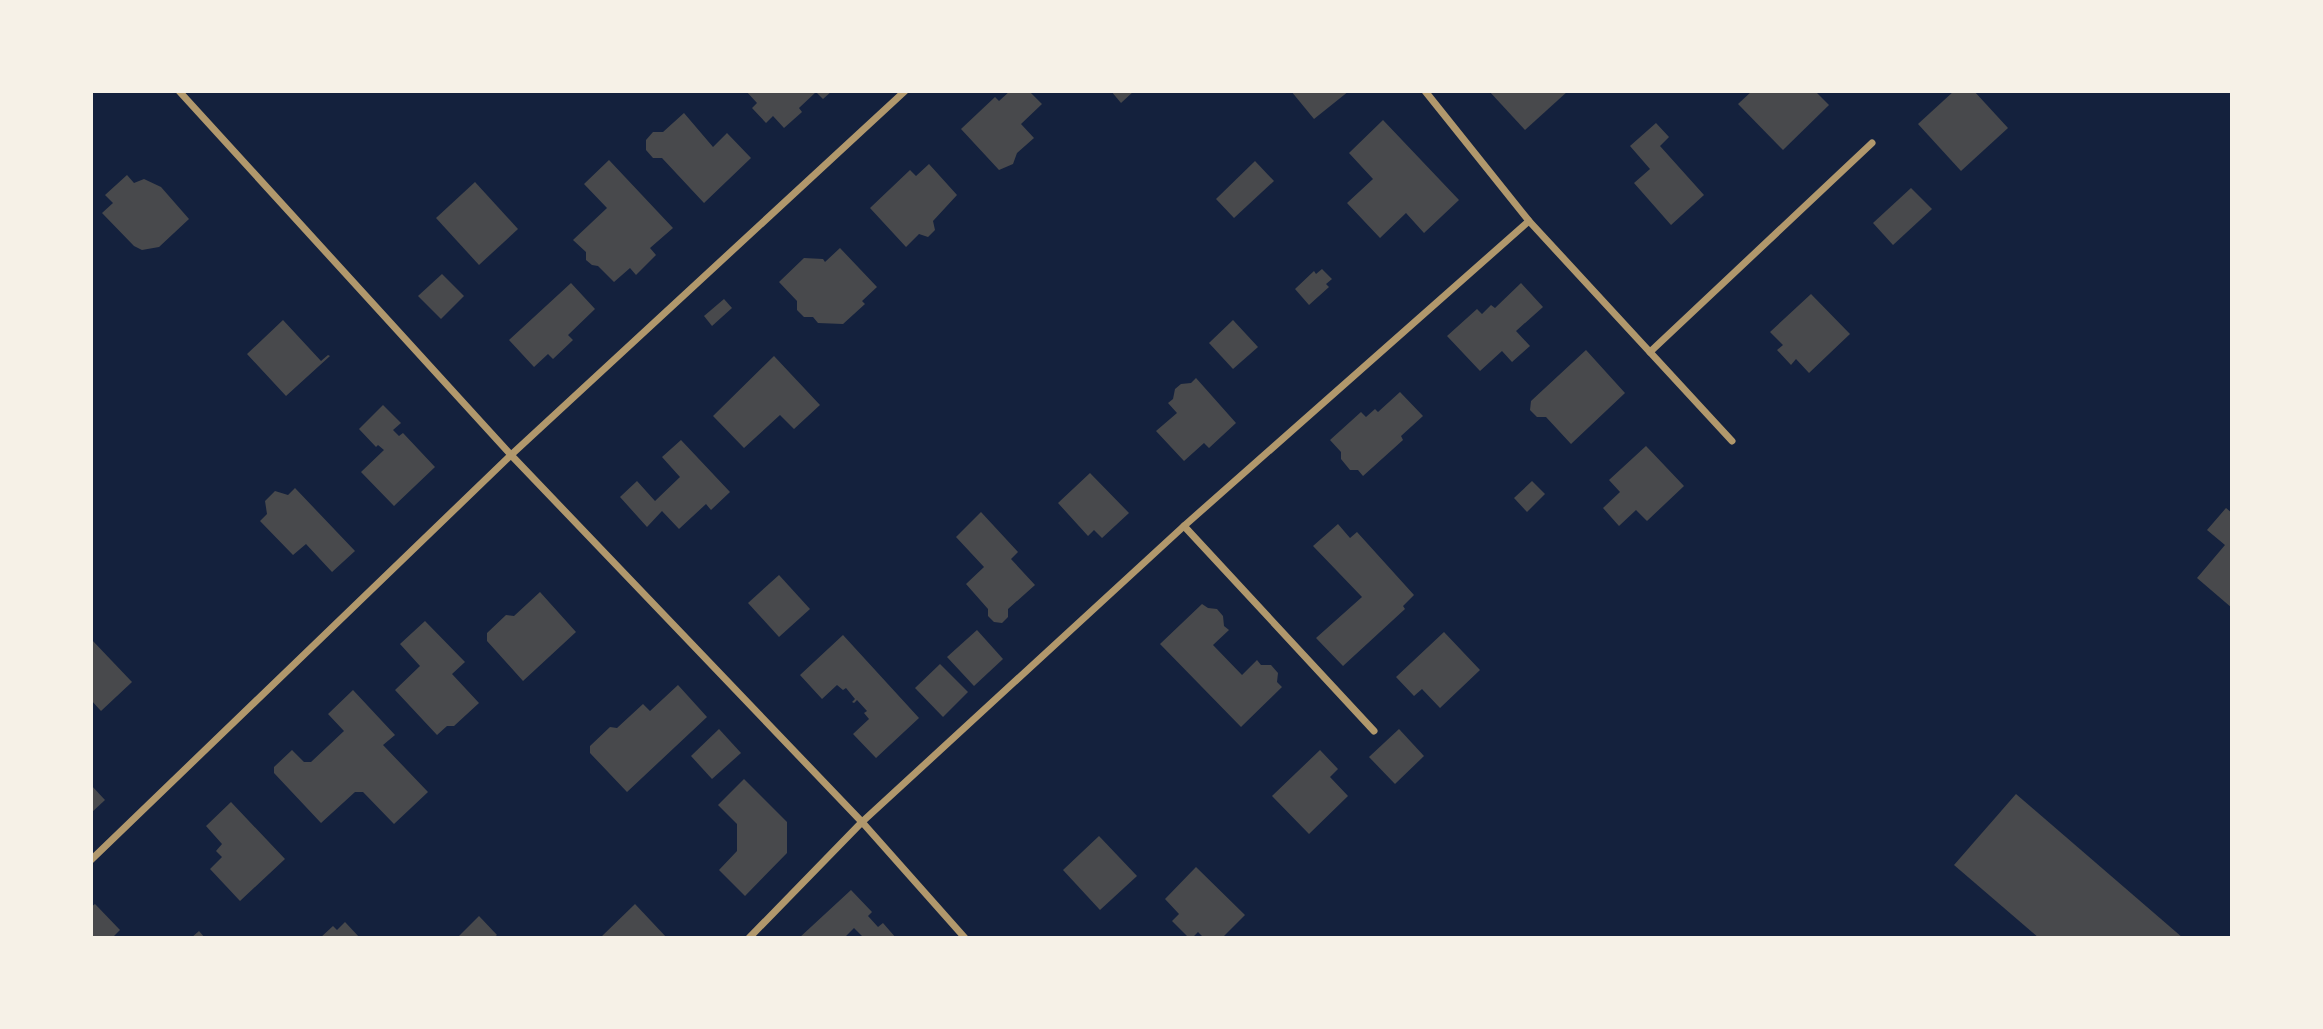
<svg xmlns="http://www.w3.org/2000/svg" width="2323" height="1029" font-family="Barlow,sans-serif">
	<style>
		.building { fill: #48494c }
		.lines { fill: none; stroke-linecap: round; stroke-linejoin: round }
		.minor { stroke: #b1986c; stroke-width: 7 }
	</style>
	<rect width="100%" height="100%" fill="#14213d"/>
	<g class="building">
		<polygon points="746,91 832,91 823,99 816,92 799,108 802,112 784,128 773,116 766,123 752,108 757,103"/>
		<polygon points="1010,91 1029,91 1042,104 1021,124 1034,138 1017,153 1013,164 999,170 961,129 995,97 999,101"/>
		<polygon points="1111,91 1134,91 1121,103"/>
		<polygon points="1291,91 1349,91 1314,119"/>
		<polygon points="1489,91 1568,91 1525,130"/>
		<polygon points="1752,91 1815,91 1829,105 1783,150 1738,104"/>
		<polygon points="1954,91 1974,91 2008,128 1961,171 1918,124"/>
		<polygon points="684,113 713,147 727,133 751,158 704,203 662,158 653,158 646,150 646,140 653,132 663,132"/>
		<polygon points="1383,120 1459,200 1424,233 1406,213 1380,238 1347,203 1373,179 1349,153"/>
		<polygon points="1656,123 1669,137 1660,146 1704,195 1671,225 1634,183 1650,169 1630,146"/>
		<polygon points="609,160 673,228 650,248 656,255 636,275 630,268 614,282 598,266 592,265 586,260 586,252 573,240 607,208 584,184"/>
		<polygon points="1255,161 1274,181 1234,218 1216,199"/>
		<polygon points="929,164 957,195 933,221 935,230 928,237 919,234 906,247 870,208 910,170 916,176"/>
		<polygon points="127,175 134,183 144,179 161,187 189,219 159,247 142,250 134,246 102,213 113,203 105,195"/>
		<polygon points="475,182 518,229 479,265 436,218"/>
		<polygon points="1911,188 1932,209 1893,245 1873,223"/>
		<polygon points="840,248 877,287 862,301 865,304 843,324 818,323 813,317 804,317 797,310 797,301 779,282 804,258 823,259 825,262"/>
		<polygon points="1322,269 1332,279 1326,284 1329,287 1309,305 1295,289 1314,271 1316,274"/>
		<polygon points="442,274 464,296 441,319 418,296"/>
		<polygon points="571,283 595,309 568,335 573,340 553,359 548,354 534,367 509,340"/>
		<polygon points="1521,283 1543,307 1516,331 1530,346 1512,362 1502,351 1480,371 1447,336 1477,309 1482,314 1491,305 1495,308"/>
		<polygon points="1811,294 1850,334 1809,373 1796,359 1791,365 1777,350 1783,345 1770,332"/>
		<polygon points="724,299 732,308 712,326 704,316"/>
		<polygon points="283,320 321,361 328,355 330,356 286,396 247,354"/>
		<polygon points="1233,320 1258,347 1233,369 1209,343"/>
		<polygon points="1586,350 1625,393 1571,444 1546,417 1537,417 1530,410 1531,401"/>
		<polygon points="774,356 820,405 794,429 780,415 744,448 713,416"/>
		<polygon points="1196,378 1236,423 1209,448 1204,443 1184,461 1156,431 1177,413 1168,403 1173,399 1175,389 1181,384 1191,383"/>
		<polygon points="1400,392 1423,416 1401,436 1403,440 1363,476 1358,470 1350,470 1341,459 1341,452 1330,440 1361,412 1366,417 1375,409 1378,412"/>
		<polygon points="383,405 401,423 393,430 399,436 403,433 435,467 394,506 361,472 384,450 378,445 376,447 359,429"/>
		<polygon points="681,440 730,492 711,510 706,504 679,529 662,511 647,527 620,497 637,481 655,501 680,477 662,457"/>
		<polygon points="1646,446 1684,486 1647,521 1636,510 1619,526 1603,508 1620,492 1609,480"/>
		<polygon points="1090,473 1129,513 1102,538 1094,530 1088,536 1058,503"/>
		<polygon points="1532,481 1545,494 1527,512 1514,498"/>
		<polygon points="295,488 355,551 332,572 306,544 293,555 260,521 267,514 265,501 275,491 288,495"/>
		<polygon points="2226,508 2232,513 2232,608 2197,578 2225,545 2207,530"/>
		<polygon points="981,512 1018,552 1011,559 1035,585 1008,609 1008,617 1002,623 994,622 988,616 988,609 966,584 984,567 956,537"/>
		<polygon points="1338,524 1350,538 1357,532 1414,595 1403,606 1405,609 1343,666 1316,638 1362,597 1313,546"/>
		<polygon points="779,575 810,609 779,637 748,603"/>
		<polygon points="540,592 576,632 523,681 487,641 487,633 506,615 514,616"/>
		<polygon points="1202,604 1208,608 1217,609 1223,616 1224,626 1229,630 1213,645 1242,675 1257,660 1261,665 1271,665 1278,673 1277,682 1282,687 1241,727 1160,644"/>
		<polygon points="425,621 465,662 452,674 479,703 454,726 447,726 437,735 395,690 420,666 400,644"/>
		<polygon points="977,630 1003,659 974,686 947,657"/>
		<polygon points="1444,632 1480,670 1440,708 1422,689 1414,696 1396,677"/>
		<polygon points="843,635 919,718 876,758 853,734 869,719 864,713 867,711 857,700 854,703 852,702 855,699 846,688 843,690 837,685 822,699 800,675"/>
		<polygon points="91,639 132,682 101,711 91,700"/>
		<polygon points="940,664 968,692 943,717 915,688"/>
		<polygon points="678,685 707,717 627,792 590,753 590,746 610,727 617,728 643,704 650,711"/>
		<polygon points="353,690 395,735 383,745 428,792 394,824 363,792 355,792 321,823 274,773 274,767 292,750 304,762 311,762 344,731 328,714"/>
		<polygon points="719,729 741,753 712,779 691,756"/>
		<polygon points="1399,729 1424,756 1395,784 1369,757"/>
		<polygon points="1320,750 1338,769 1330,777 1348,796 1309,834 1272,796"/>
		<polygon points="744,779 787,822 787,853 745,896 719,870 737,851 737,824 718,805"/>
		<polygon points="91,785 105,800 91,813"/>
		<polygon points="2016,794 2183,938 2039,938 1954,865"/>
		<polygon points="231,802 285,859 240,901 210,869 222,857 216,851 222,844 206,826"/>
		<polygon points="1099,836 1137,876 1100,910 1063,870"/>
		<polygon points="1196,867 1245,915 1222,938 1204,938 1198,932 1192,938 1189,938 1172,921 1179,914 1165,899"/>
		<polygon points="851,890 872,912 868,916 878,927 883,923 896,938 864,938 854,928 844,938 799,938"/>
		<polygon points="95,904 120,930 112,938 91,938 91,907"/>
		<polygon points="635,904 667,938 600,938"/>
		<polygon points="479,916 497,935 493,938 457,938"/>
		<polygon points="345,922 360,938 320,938 333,926 337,930"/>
		<polygon points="199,931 205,938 191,938"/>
	</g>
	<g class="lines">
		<g class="minor">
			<polyline points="179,91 511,455 862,822 965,938"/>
			<polyline points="1425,91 1529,221 1732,441"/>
			<polyline points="1650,352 1872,143"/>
			<polyline points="1184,526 1374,731"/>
			<polyline points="91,860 511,455 905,91"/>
			<polyline points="749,938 862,822 1184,526 1529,221"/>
		</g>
	</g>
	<rect width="2323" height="1029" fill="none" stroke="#f6f1e7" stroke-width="186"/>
</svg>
